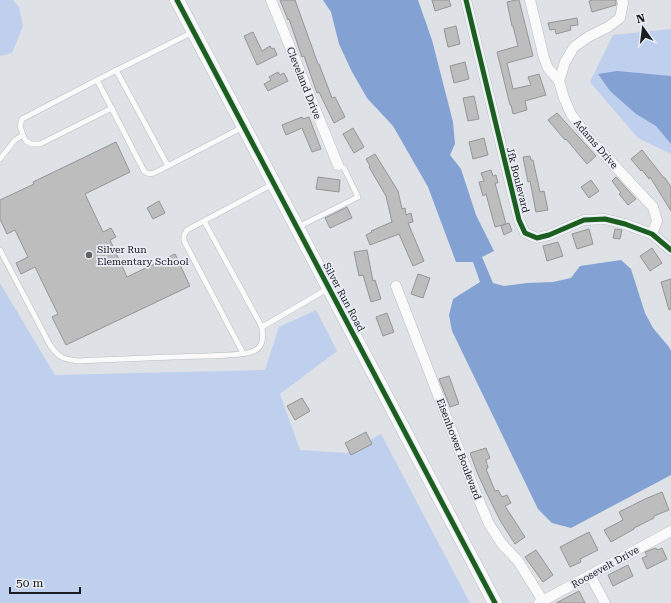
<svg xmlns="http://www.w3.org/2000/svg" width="671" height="603" font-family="'Roboto Serif',serif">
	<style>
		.green { fill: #bfd0ee }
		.water { fill: #84a1d4 }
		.building { fill: #bebdbe; stroke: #959596 }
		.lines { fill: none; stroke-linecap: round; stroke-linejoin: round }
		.lane-casing { stroke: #babcbf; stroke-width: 6 }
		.street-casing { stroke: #babcbf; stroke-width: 11 }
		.secondary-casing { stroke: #babcbf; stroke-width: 15 }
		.lane { stroke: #fafafb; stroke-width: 5 }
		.street { stroke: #fafafb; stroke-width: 10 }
		.secondary { stroke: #fafafb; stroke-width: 14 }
		.cycleway-casing { stroke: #e8edf5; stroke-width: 8 }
		.cycleway { stroke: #1b5e20; stroke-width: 5 }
		.poi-dot { fill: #5f6164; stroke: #e8edf5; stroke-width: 1.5 }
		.labels { text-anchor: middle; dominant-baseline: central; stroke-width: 3.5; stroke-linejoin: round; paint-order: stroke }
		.street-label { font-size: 10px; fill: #1b1c1f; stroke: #e8edf5 }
		.poi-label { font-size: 10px; fill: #1b1c1f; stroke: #e8edf5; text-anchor: start }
	</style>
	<rect width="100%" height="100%" fill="#dee1e5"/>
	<g class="green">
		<polygon points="0,0 13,0 19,7 23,26 12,53 0,56"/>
		<polygon points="671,29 671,154 638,138 590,82 613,35"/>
		<polygon points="0,283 55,375 265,370 279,327 316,310 337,351 280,394 300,450 347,453 381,434 470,603 0,603"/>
	</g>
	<g class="water">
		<polygon points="323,0 418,0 432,40 453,122 455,144 450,155 461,169 476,215 494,251 482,257 493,283 504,286 527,283 553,282 571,278 580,266 621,260 631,269 645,313 653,328 669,347 671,351 671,475 571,528 552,523 538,509 452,331 449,315 453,299 480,282 473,262 456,262 428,187 393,126 367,98 351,70 339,44 331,12"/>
		<polygon points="617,71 671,76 671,144 656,126 636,114 610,91 598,74"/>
	</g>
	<g class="building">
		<polygon points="280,0 295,0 318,64 319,64 332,98 335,97 345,117 334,123 319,92 317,93 304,56 302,57 289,19 288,20"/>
		<polygon points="432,0 449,0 451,6 435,11"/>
		<polygon points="516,0 519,0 533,56 507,63 513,89 531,85 528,77 539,74 546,95 525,101 527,110 513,114 511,105 510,105 497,52 518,46 513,26 512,26 507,2"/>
		<polygon points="593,0 616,0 616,5 609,7 592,12 589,1"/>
		<polygon points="577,18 578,25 570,26 571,30 556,34 555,29 550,30 548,23"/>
		<polygon points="456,26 460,44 448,47 444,29"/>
		<polygon points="253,32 262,51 270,46 272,49 274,48 277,55 257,65 244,36"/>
		<polygon points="465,62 469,79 454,83 450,66"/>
		<polygon points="278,72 280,75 284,73 288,81 268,91 264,84 271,80 269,77"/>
		<polygon points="474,96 479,119 468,121 463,98"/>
		<polygon points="557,113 596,156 587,164 566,139 565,140 548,120"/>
		<polygon points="302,117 303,119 309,117 321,149 312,152 302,128 286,135 282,125"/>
		<polygon points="353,128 364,147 354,153 343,134"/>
		<polygon points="484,138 488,155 473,159 469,142"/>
		<polygon points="116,142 130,172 85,194 103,232 111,228 116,237 110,240 127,277 175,254 190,286 66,345 52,317 58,314 35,267 21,274 16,263 28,257 15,230 7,234 0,219 0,200 34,184 33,182"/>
		<polygon points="642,150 664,178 665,178 671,187 671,211 650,177 649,179 642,170 641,171 631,159"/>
		<polygon points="375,154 398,191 402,209 405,208 406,215 411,213 413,222 408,223 424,261 413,266 399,234 370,245 366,235 372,232 371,231 392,222 386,196 369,167 370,166 366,159"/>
		<polygon points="530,156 531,160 533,160 540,192 544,191 548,210 536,212 530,181 528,182 523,157"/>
		<polygon points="491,170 493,176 496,175 498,183 495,183 506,224 495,227 486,194 483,196 479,182 484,181 481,173"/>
		<polygon points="318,177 340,180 339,192 316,189"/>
		<polygon points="616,177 636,199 628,205 619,194 621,193 612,181"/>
		<polygon points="591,180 599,191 589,198 581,187"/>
		<polygon points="159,201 165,213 153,219 147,208"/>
		<polygon points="347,207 352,218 330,228 325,218"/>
		<polygon points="509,223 512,231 504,235 501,226"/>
		<polygon points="589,229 593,244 577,249 572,234"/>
		<polygon points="615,229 622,230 620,239 613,238"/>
		<polygon points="558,242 563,256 547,261 543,246"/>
		<polygon points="652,248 662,263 650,271 640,256"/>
		<polygon points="367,250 373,281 375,280 381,299 371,302 363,275 359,276 354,252"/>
		<polygon points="418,274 430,278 423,298 411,294"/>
		<polygon points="671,279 671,309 669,310 661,282"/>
		<polygon points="387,313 394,332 383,336 376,317"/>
		<polygon points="449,376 459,404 450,407 439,379"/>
		<polygon points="302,398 310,411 295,420 287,406"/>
		<polygon points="366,432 372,444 351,455 345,443"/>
		<polygon points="486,448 490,458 486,460 488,468 486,469 495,491 498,490 502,497 507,495 511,503 505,506 525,537 515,544 501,522 486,492 477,472 470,453"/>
		<polygon points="662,492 669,510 654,516 654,518 634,528 634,529 611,542 604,530 623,520 619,512 645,499"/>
		<polygon points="589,532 598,550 580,559 581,562 570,567 560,547"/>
		<polygon points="656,548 657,550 662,548 667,559 647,569 642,558 647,556 645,552"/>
		<polygon points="536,550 553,575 543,582 525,557"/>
		<polygon points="628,565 633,576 613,586 608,575"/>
		<polygon points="579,591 585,603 556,603"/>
	</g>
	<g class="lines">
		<defs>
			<g id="lane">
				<polyline points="116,70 168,166"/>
				<path d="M97,80l47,91c5,5 10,2 16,-1l83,-43"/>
				<polyline points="112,108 40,144 31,144 26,141 23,135 20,126 22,119 97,80 193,32"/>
				<polyline points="0,159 15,140 23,135"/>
				<polyline points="298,227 358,197 344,168 338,165"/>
				<path d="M0,250l50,95c9,13 13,14 28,16 42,-2 84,-4 127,-5 11,-1 39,0 49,-5 10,-5 9,-14 8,-24l-58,-106"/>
				<polyline points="262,327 329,288"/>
				<polyline points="243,353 184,241 184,235 187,230 273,184"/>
			</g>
			<g id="street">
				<polyline points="271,0 338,165"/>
				<polyline points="466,0 519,220 525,233 537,238 549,235 584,220 605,219 625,224 652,234 671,250"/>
				<polyline points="530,0 544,58 548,68 559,81"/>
				<polyline points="622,0 623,3 620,18 608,27 588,37 574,47 565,62 559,81 564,98 571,114 588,137 653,207 657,221 652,234"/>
				<polyline points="396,286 475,491 489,524 502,544 518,561 543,601"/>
				<polyline points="590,575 605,603"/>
				<polyline points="539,603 671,531"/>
			</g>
			<polyline id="secondary" points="177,0 495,603"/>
		</defs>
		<use href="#lane" class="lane-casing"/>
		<use href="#street" class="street-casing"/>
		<use href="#secondary" class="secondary-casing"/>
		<use href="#lane" class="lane"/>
		<use href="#street" class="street"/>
		<use href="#secondary" class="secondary"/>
		<defs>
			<g id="cycleway">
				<polyline points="177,0 495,603"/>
				<polyline points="466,0 519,220 525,233 537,238 549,235 584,220 605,219 625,224 652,234 671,250"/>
			</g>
		</defs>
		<use href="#cycleway" class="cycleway-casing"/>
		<use href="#cycleway" class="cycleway"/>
	</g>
	<circle class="poi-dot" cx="89" cy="255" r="4"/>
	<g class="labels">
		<g class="street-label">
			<text transform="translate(304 83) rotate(68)">Cleveland Drive</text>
			<text transform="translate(596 144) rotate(49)">Adams Drive</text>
			<text transform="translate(518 180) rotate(76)">Jfk Boulevard</text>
			<text transform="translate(344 297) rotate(62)">Silver Run Road</text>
			<text transform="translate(459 449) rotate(69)">Eisenhower Boulevard</text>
			<text transform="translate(605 567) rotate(-29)">Roosevelt Drive</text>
		</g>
		<g class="poi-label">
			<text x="97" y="249">Silver Run<tspan x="97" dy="12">Elementary School</tspan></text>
		</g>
	</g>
	<g transform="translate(643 28) rotate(346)" stroke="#e8edf5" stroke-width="3" paint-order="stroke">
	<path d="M0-3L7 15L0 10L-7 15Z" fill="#1b1c1f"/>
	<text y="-6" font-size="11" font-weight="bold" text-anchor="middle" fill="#1b1c1f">N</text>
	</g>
	<path d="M10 587v6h70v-6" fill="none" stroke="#1b1c1f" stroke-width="2"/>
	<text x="16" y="587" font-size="12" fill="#1b1c1f" stroke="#e8edf5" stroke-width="3" paint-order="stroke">50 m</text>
</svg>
